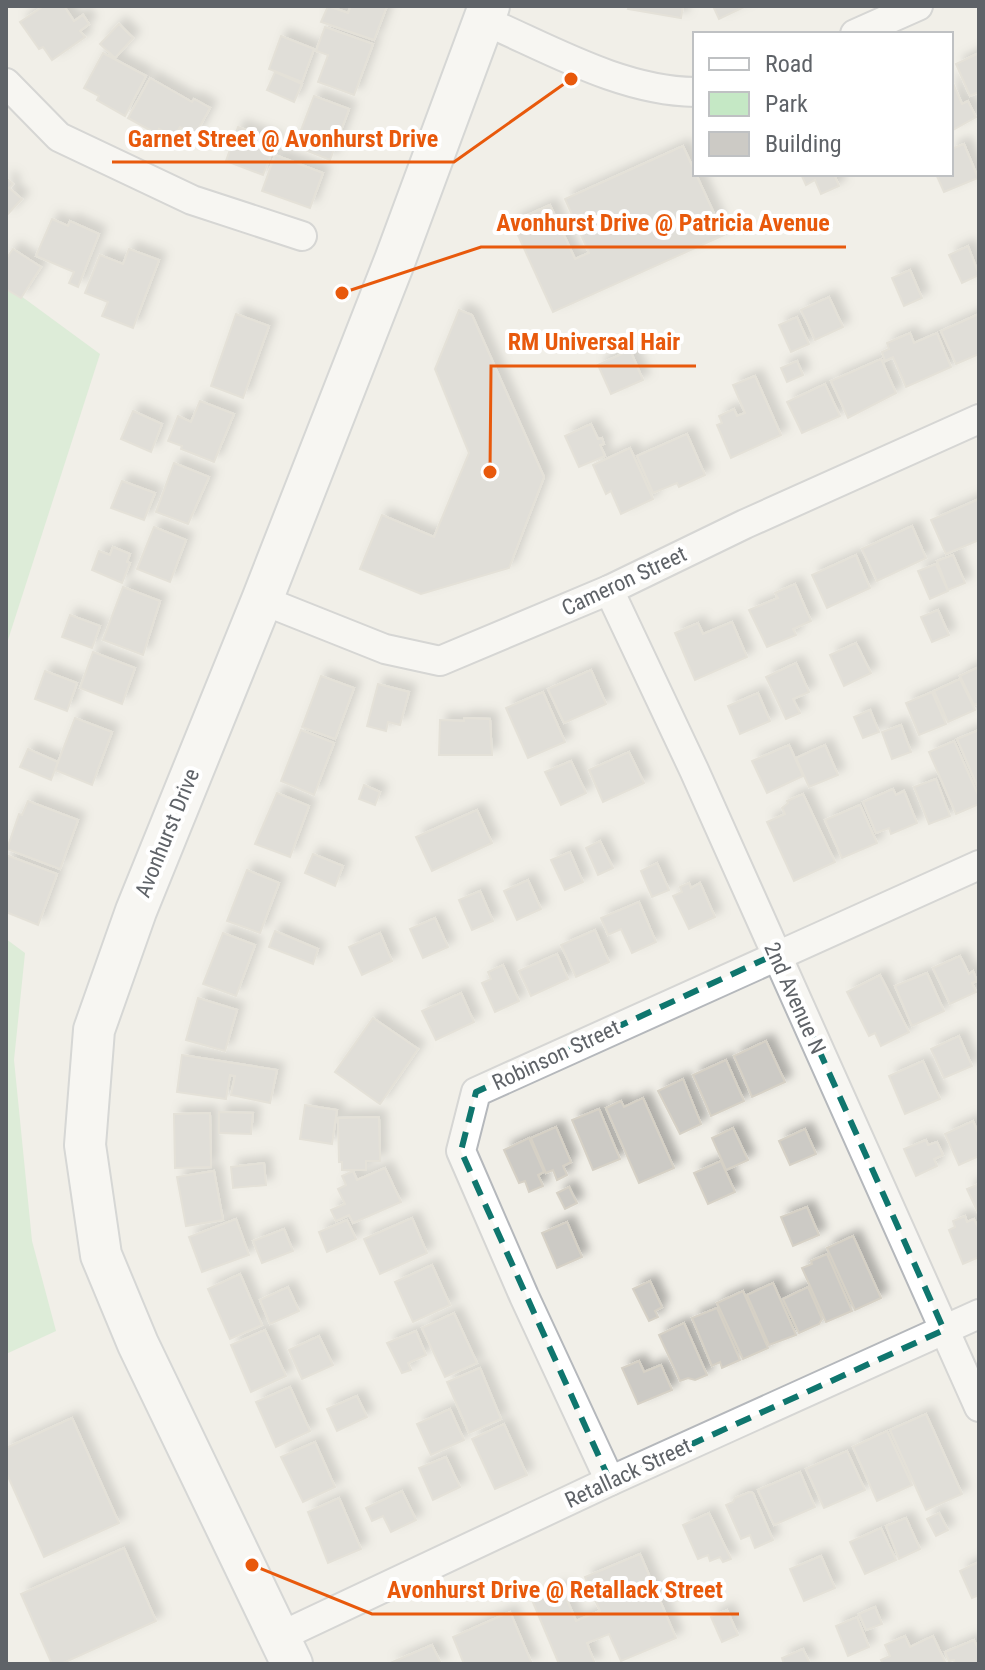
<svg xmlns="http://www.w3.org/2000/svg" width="985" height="1670" font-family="'Roboto Condensed',sans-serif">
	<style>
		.green { fill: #c5e8c5 }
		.building { fill: #cccac5; stroke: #d6d1c6; stroke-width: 2; filter: url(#shadow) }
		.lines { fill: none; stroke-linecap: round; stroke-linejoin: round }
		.street-casing { stroke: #b5b8bc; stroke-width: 32 }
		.secondary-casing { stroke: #b6babf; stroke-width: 44 }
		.street { stroke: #fff; stroke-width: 28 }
		.secondary { stroke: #fff; stroke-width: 40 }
		.marked { fill: none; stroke: #0f766e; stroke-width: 6; stroke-dasharray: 16 10; stroke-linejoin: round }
		.labels { text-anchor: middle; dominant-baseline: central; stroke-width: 8; stroke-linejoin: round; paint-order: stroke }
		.street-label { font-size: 22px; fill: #5f6368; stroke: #fff }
		.leader { fill: none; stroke: #e8590c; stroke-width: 3 }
		.callout-dot { fill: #e8590c; stroke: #fff; stroke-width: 3 }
		.callout-label { font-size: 24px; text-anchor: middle; font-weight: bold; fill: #e8590c; stroke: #fff; stroke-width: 8; stroke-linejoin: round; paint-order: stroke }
	</style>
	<defs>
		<filter id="shadow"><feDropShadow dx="7" dy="-7" stdDeviation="4" flood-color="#0004"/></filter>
	</defs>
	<rect width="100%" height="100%" fill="#f1efe8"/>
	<g class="green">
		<polygon points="6,285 100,354 6,646"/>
		<polygon points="6,939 25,953 14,1060 32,1241 56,1331 6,1354"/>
	</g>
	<g class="building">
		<polygon points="44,6 64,6 74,21 83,15 89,24 80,31 85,37 52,60 43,47 39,49 20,22"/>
		<polygon points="328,6 348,13 351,6 387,6 374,40 321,22"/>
		<polygon points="629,6 683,6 681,18 628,9"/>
		<polygon points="713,6 746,6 719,19"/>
		<polygon points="119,24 133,38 115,58 100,44"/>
		<polygon points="325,27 373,44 354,95 318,82 328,55 316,51"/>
		<polygon points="281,36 314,49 302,82 269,69"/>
		<polygon points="103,53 146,76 125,116 97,100 99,96 84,88"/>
		<polygon points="979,53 979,92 970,96 956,64"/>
		<polygon points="275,72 302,84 294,102 267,90"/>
		<polygon points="150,78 192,102 194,99 210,108 195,135 180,127 174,137 159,129 157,134 128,118"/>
		<polygon points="951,79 962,104 968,101 976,117 951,131"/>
		<polygon points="314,96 349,109 330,160 295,146"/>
		<polygon points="238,127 276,141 263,175 226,161"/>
		<polygon points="964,144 978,178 944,192 936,174 951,174 951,149"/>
		<polygon points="683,146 724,235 553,312 512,222 550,205 575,259 589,253 565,199"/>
		<polygon points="275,155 323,173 310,208 262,191"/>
		<polygon points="801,174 834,174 839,186 821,194 815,180 806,185"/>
		<polygon points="6,178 13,184 9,188 22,199 6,216"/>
		<polygon points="52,219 68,226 70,221 99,234 78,287 69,283 74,272 36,256"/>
		<polygon points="968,246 979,275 962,283 949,255"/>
		<polygon points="13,249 41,267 21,298 6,289 6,259"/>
		<polygon points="129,249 159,260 133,328 102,316 108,302 85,293 100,255 123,264"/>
		<polygon points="910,270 922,298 904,306 892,278"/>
		<polygon points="829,297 843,327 815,340 801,310"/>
		<polygon points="459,310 472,315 544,477 509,568 421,594 360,569 382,515 434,537 469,453 435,369"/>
		<polygon points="236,314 269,326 243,398 211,386"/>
		<polygon points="979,314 979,354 956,364 941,331"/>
		<polygon points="797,317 809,344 791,352 779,325"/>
		<polygon points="910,333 914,343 937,333 951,367 906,387 893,357 885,361 882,352 889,349 887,343"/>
		<polygon points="630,350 643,380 611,394 598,365"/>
		<polygon points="881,359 896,393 848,418 831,381"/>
		<polygon points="797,361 803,375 787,382 781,368"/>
		<polygon points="755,376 781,435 731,458 717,425 722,423 719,416 734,409 737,416 745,413 733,385"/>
		<polygon points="825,384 840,416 802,433 787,402"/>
		<polygon points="200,401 234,414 214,462 181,449 182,446 168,441 178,416 191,422"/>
		<polygon points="133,411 162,424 151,452 121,439"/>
		<polygon points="591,424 598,439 602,438 604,444 600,445 605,456 579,467 565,436"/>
		<polygon points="687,434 705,475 679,487 677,483 653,493 637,456"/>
		<polygon points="630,448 653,499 621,514 611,491 606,494 593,465"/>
		<polygon points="174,463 209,477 188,524 156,512"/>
		<polygon points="122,481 155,493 144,520 111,508"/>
		<polygon points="979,499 979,540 946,554 931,520"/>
		<polygon points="912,526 926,558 877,581 862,549"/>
		<polygon points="154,527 186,540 170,582 137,569"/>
		<polygon points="113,547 130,554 127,562 130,563 122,583 92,570 99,551 110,555"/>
		<polygon points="856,555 870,588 827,608 812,575"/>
		<polygon points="953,555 965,583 948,590 937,561"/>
		<polygon points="936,564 948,591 930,599 918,571"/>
		<polygon points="795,584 811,621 793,629 796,635 767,647 749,610 778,598 775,593"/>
		<polygon points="123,587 160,601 143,655 103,640"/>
		<polygon points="938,610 949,635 932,642 921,617"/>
		<polygon points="70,615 100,626 92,648 62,637"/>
		<polygon points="732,622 747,657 695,680 675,633 698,623 703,634"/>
		<polygon points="856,643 871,673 844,686 830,655"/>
		<polygon points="93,652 135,668 122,704 80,688"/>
		<polygon points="796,663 809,692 793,699 800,713 786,719 766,677"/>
		<polygon points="979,667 979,703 974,705 960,676"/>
		<polygon points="591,670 606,704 564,723 548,689"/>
		<polygon points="45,671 77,683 67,711 35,699"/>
		<polygon points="321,676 354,688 335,739 302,727"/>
		<polygon points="960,679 975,710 948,722 934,691"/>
		<polygon points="378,684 409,692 400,725 388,722 386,731 367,726"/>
		<polygon points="543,692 565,742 528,758 506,708"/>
		<polygon points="932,692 946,724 919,735 906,703"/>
		<polygon points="758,693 770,721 740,734 728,706"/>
		<polygon points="870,710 879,732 863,738 854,717"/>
		<polygon points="75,718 112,732 92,785 55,770"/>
		<polygon points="464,718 490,719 492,755 439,755 440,720 464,721"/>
		<polygon points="901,725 911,752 892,759 882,732"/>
		<polygon points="301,730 334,743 314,795 281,781"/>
		<polygon points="979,730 979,790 957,739"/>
		<polygon points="954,741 979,797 979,804 956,814 929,752"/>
		<polygon points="789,745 803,776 767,793 752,761"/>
		<polygon points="825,745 838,775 809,787 796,758"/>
		<polygon points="28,749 58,762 51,780 20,767"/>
		<polygon points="629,752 644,783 603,802 589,770"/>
		<polygon points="571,761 586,793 561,805 545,772"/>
		<polygon points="936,779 950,816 929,824 914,787"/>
		<polygon points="364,785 380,792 375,805 359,799"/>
		<polygon points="893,789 896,795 904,791 917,823 891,834 889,828 876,833 863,802"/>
		<polygon points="277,793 309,806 290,857 255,844"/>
		<polygon points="803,794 835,862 794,881 767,822 785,814 782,808 788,803 787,801"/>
		<polygon points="28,801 78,820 60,869 7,849 19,814 22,815"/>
		<polygon points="860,805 877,843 842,858 825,820"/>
		<polygon points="477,810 492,843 432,871 416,837"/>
		<polygon points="600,841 613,868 598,875 586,848"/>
		<polygon points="570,852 583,882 565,890 551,860"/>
		<polygon points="313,854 343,866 335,886 305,873"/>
		<polygon points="6,855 57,874 38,925 6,912"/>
		<polygon points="657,863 669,890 652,897 641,871"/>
		<polygon points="247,870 279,883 260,933 227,921"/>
		<polygon points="528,880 541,909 517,920 504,891"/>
		<polygon points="689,883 691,888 700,883 715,917 689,929 673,896 682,892 680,887"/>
		<polygon points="480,891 493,921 472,930 459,900"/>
		<polygon points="639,902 656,942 632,953 621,929 608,935 601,918"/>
		<polygon points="435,918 448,947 423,958 410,929"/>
		<polygon points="595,930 609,962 576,977 561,945"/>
		<polygon points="275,931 318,949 313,964 269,947"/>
		<polygon points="223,933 255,945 236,996 203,984"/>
		<polygon points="380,933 392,961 362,975 349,947"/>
		<polygon points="557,954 568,979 531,996 519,971"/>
		<polygon points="960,956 969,974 973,971 977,981 972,983 976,992 950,1004 933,968"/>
		<polygon points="503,965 519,1001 495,1012 482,983 491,979 488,972"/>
		<polygon points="927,973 944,1011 912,1026 895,986"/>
		<polygon points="880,975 909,1032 881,1046 875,1033 869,1036 847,992"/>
		<polygon points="461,993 474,1022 436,1040 422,1011"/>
		<polygon points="198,998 237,1010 225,1051 186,1040"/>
		<polygon points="373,1018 418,1049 380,1104 335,1072"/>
		<polygon points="959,1036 972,1066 944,1078 931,1049"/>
		<polygon points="766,1041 785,1082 752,1097 734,1056"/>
		<polygon points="182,1055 277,1070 270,1103 231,1095 235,1076 230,1075 226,1099 177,1092"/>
		<polygon points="726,1060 744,1101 711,1116 693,1075"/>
		<polygon points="923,1061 940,1099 905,1114 889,1076"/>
		<polygon points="683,1079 701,1124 680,1134 658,1091"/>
		<polygon points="643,1098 674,1168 639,1183 606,1108 621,1101 624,1107"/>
		<polygon points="305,1105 337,1110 332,1144 300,1139"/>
		<polygon points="599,1109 620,1159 593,1170 572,1120"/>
		<polygon points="219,1112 253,1113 251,1134 219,1133"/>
		<polygon points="210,1113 211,1167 175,1168 174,1114"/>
		<polygon points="379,1117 380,1161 366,1161 366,1170 342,1170 342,1162 339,1162 338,1118"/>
		<polygon points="973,1121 979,1135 979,1156 959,1165 945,1134"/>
		<polygon points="556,1127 571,1162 563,1166 567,1175 557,1180 553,1170 546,1173 531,1138"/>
		<polygon points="733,1128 748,1160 726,1170 712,1138"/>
		<polygon points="805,1129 816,1154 790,1165 779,1141"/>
		<polygon points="529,1138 544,1172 538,1175 543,1186 529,1192 525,1181 519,1183 504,1150"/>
		<polygon points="926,1140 928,1145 937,1142 943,1155 934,1159 937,1166 916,1176 904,1149"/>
		<polygon points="721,1161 735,1192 708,1204 694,1173"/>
		<polygon points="264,1163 266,1185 233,1188 231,1167"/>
		<polygon points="385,1168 401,1202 353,1223 349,1215 336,1221 331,1210 345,1204 338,1189 346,1185 342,1176 353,1171 357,1180"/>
		<polygon points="214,1171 223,1220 186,1226 177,1177"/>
		<polygon points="979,1184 979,1215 967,1189"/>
		<polygon points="569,1187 577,1203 565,1209 557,1193"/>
		<polygon points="807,1207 819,1235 793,1246 781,1217"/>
		<polygon points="965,1216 967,1222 974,1219 979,1230 979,1257 963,1264 949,1230 955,1227 953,1221"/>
		<polygon points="412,1218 427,1253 380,1274 364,1239"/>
		<polygon points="236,1219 249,1255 202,1272 189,1237"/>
		<polygon points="347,1220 356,1239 327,1252 319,1232"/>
		<polygon points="567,1222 582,1257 557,1268 542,1233"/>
		<polygon points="284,1229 293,1251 262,1263 253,1241"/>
		<polygon points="853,1236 881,1298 855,1310 827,1248"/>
		<polygon points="827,1254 852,1311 826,1322 802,1268 812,1264 811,1261"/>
		<polygon points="432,1265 450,1305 413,1322 395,1282"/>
		<polygon points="240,1274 262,1325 230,1339 208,1289"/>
		<polygon points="650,1281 662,1307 655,1311 658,1317 649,1321 633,1289"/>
		<polygon points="773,1283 796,1335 769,1345 747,1295"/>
		<polygon points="288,1287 299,1311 270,1324 260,1300"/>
		<polygon points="808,1287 822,1319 819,1324 799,1333 783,1299"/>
		<polygon points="743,1291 768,1348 743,1359 717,1303"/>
		<polygon points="717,1308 740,1360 722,1368 720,1362 712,1366 692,1318"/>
		<polygon points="454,1313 477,1363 445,1377 422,1328"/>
		<polygon points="684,1323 707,1375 695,1380 688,1378 680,1381 659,1335"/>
		<polygon points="265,1330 286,1376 251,1392 231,1345"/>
		<polygon points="416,1331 426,1355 408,1363 411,1370 402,1373 387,1343"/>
		<polygon points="319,1336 333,1365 302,1379 289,1350"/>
		<polygon points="639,1361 644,1372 661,1365 672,1390 638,1404 622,1368"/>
		<polygon points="480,1368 501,1419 469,1433 447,1382"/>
		<polygon points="290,1387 310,1431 276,1447 256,1402"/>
		<polygon points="357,1396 367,1417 337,1431 327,1409"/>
		<polygon points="450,1409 464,1440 431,1455 417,1424"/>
		<polygon points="926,1414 962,1494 926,1510 890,1430"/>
		<polygon points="72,1418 119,1523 44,1557 6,1472 6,1448"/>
		<polygon points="504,1424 527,1475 495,1489 472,1439"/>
		<polygon points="887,1431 912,1485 877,1501 853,1447"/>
		<polygon points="315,1442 335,1487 303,1502 281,1457"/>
		<polygon points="847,1451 865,1490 824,1508 806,1469"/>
		<polygon points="446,1457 460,1487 433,1500 419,1468"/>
		<polygon points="800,1472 815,1507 774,1525 758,1490"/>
		<polygon points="402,1491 416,1520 391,1532 383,1516 372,1521 366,1508"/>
		<polygon points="750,1492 753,1493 773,1540 755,1548 750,1535 741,1539 726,1505 733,1502 735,1498"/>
		<polygon points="339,1498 361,1549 328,1563 308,1512"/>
		<polygon points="709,1513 731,1559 723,1562 720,1557 710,1561 708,1555 698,1559 683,1525"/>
		<polygon points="939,1513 948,1530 936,1536 927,1519"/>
		<polygon points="906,1518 920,1549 899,1559 886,1526"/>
		<polygon points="881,1528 896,1560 865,1574 850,1542"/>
		<polygon points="124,1548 156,1621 61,1664 52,1664 21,1594"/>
		<polygon points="640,1554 676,1638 621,1661 609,1634 587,1643 595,1664 559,1664 532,1600 562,1588 576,1621 600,1611 585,1577"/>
		<polygon points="821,1556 835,1588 804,1601 790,1569"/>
		<polygon points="979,1562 979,1595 972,1598 960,1571"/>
		<polygon points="875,1607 882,1624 866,1630 859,1614"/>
		<polygon points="727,1610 738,1635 722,1642 711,1617"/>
		<polygon points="510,1612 532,1664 464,1664 453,1637"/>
		<polygon points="857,1617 869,1647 848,1656 836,1626"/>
		<polygon points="905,1636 910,1647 933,1636 946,1664 883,1664 881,1660 890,1656 885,1645"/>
		<polygon points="974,1640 979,1651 979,1664 955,1664 954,1660 949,1661 945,1652"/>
		<polygon points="432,1645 441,1664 388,1664"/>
		<polygon points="803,1649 810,1664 784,1664 782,1658"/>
	</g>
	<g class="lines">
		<defs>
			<g id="street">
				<path d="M483,20c67,29 138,71 212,72"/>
				<polyline points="855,34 918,6"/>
				<polyline points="6,83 59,137 192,200 302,236"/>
				<polyline points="609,590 694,770 979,1407"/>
				<polyline points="262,600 385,649 440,661 609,590 745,524 979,419"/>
				<polyline points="610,1481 524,1296 461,1151 476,1092 979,865"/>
				<polyline points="279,1637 610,1481 979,1314"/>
			</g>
			<polyline id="secondary" points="292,1664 138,1344 101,1255 85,1145 94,1030 136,911 262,600 395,260 489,6"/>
		</defs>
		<use href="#street" class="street-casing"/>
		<use href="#secondary" class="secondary-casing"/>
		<use href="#street" class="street"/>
		<use href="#secondary" class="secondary"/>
	</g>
	<path d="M0 0H985V1670H0ZM776,954l168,376 -334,151 -149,-330 15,-59z" fill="#f1efe8" fill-opacity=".55" fill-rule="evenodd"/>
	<path class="marked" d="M776,954l168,376 -334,151 -149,-330 15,-59z"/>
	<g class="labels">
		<g class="street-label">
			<text transform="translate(624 581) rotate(-25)">Cameron Street</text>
			<text transform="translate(167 833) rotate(-68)">Avonhurst Drive</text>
			<text transform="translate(795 998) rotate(66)">2nd Avenue N</text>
			<text transform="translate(556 1055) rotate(-25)">Robinson Street</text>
			<text transform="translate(628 1473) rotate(-25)">Retallack Street</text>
		</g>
	</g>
	<path class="leader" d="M571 79L454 162H112M342 293L481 247H846M490 472L491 366H696M252 1565L372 1614H739"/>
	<g class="callout-dot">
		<circle cx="571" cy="79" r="8"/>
		<circle cx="342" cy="293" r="8"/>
		<circle cx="490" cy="472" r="8"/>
		<circle cx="252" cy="1565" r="8"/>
	</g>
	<g class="callout-label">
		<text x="283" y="147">Garnet Street @ Avonhurst Drive</text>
		<text x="663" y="231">Avonhurst Drive @ Patricia Avenue</text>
		<text x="594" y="350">RM Universal Hair</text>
		<text x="555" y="1598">Avonhurst Drive @ Retallack Street</text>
	</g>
	<rect width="985" height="1670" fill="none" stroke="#5f6368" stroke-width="16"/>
	<rect x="693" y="32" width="260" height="144" fill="#ffffff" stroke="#bfc1c3" stroke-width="2"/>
	<rect x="709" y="58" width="40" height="12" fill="#ffffff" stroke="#bfc1c3" stroke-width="2"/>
	<text x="765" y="72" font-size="24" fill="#5f6368">Road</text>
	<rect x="709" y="92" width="40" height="24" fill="#c5e8c5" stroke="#bfc1c3" stroke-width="2"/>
	<text x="765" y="112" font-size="24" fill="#5f6368">Park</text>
	<rect x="709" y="132" width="40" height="24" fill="#cccac5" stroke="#bfc1c3" stroke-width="2"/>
	<text x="765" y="152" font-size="24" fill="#5f6368">Building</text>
</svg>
